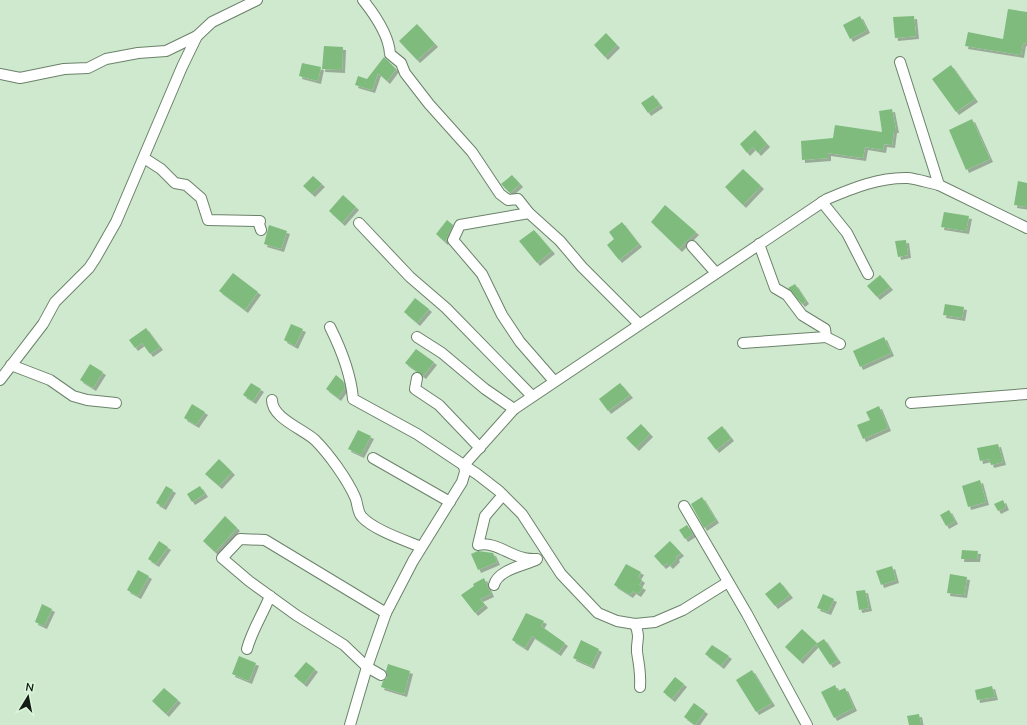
<svg xmlns="http://www.w3.org/2000/svg" width="1027" height="725" font-family="Mulish,sans-serif">
	<style>
		.building { fill: #7ebb7d; filter: url(#shadow) }
		.lines { fill: none; stroke-linecap: round; stroke-linejoin: round }
		.street-casing { stroke: #6b826a; stroke-width: 12 }
		.street { stroke: #fff; stroke-width: 10 }
	</style>
	<defs>
		<filter id="shadow"><feDropShadow dx="3" dy="3" stdDeviation="0" flood-color="#0004"/></filter>
	</defs>
	<rect width="100%" height="100%" fill="#cfe9ce"/>
	<g class="building">
		<polygon points="1008,9 1027,12 1027,44 1023,43 1021,55 965,46 968,32 1003,39"/>
		<polygon points="860,16 867,30 850,39 843,25"/>
		<polygon points="914,16 916,36 895,38 893,17"/>
		<polygon points="417,24 435,44 417,60 399,41"/>
		<polygon points="606,33 617,45 605,57 594,45"/>
		<polygon points="324,46 343,47 342,70 322,69"/>
		<polygon points="384,57 396,69 387,81 378,73 372,90 355,85 358,76 367,79"/>
		<polygon points="302,63 321,67 318,81 299,76"/>
		<polygon points="951,65 975,99 956,112 932,79"/>
		<polygon points="653,95 660,105 648,113 641,103"/>
		<polygon points="892,109 896,130 894,130 892,145 884,144 883,150 865,147 863,158 828,153 828,158 802,160 801,141 833,138 835,125 882,132 879,111"/>
		<polygon points="972,119 990,159 966,170 949,130"/>
		<polygon points="755,130 767,144 758,153 753,147 747,153 740,144"/>
		<polygon points="743,169 761,186 743,205 725,187"/>
		<polygon points="512,175 520,184 510,193 501,184"/>
		<polygon points="313,176 322,184 312,194 303,186"/>
		<polygon points="1018,181 1027,183 1027,207 1014,205"/>
		<polygon points="343,195 356,207 342,223 329,211"/>
		<polygon points="665,205 696,232 679,249 651,222"/>
		<polygon points="944,212 969,216 966,231 941,227"/>
		<polygon points="447,220 453,225 445,242 436,234"/>
		<polygon points="622,222 639,244 619,260 607,245 614,239 609,232"/>
		<polygon points="269,225 287,231 281,249 264,244"/>
		<polygon points="534,230 552,251 537,263 519,241"/>
		<polygon points="906,240 908,255 898,257 895,241"/>
		<polygon points="233,273 258,292 245,310 219,291"/>
		<polygon points="880,275 890,287 877,297 867,286"/>
		<polygon points="795,284 806,301 802,304 788,288"/>
		<polygon points="415,298 429,309 417,323 404,312"/>
		<polygon points="945,304 964,307 962,318 943,315"/>
		<polygon points="291,324 303,329 295,346 284,340"/>
		<polygon points="146,328 160,347 150,354 142,343 135,348 129,340"/>
		<polygon points="884,337 891,353 860,367 853,351"/>
		<polygon points="416,349 434,362 423,376 405,363"/>
		<polygon points="90,364 103,372 93,388 80,380"/>
		<polygon points="336,375 343,381 345,388 338,398 326,389"/>
		<polygon points="251,383 261,389 253,401 243,395"/>
		<polygon points="620,383 630,395 608,411 599,399"/>
		<polygon points="192,404 205,412 196,425 184,418"/>
		<polygon points="879,406 888,428 863,439 857,425 870,420 866,412"/>
		<polygon points="641,424 650,434 636,448 626,438"/>
		<polygon points="722,426 731,438 716,450 707,438"/>
		<polygon points="358,430 371,436 361,455 348,449"/>
		<polygon points="998,444 1003,462 991,465 989,459 980,461 977,448"/>
		<polygon points="219,459 232,472 219,486 205,474"/>
		<polygon points="980,480 986,502 968,507 962,486"/>
		<polygon points="166,486 173,490 163,507 156,503"/>
		<polygon points="200,486 205,494 192,502 187,494"/>
		<polygon points="702,497 716,520 704,528 691,504"/>
		<polygon points="1003,500 1006,507 998,511 994,504"/>
		<polygon points="949,510 955,521 946,526 940,515"/>
		<polygon points="225,516 237,528 215,552 203,541"/>
		<polygon points="687,525 693,534 685,539 679,530"/>
		<polygon points="159,541 168,547 156,564 148,559"/>
		<polygon points="670,541 681,553 676,557 677,559 670,566 667,563 663,566 654,556"/>
		<polygon points="962,550 978,551 977,559 961,559"/>
		<polygon points="478,551 493,553 497,562 478,570 471,554"/>
		<polygon points="626,564 641,572 638,577 642,580 639,585 643,587 638,594 633,591 630,595 614,585"/>
		<polygon points="892,566 896,580 881,585 876,571"/>
		<polygon points="138,570 149,576 138,596 127,590"/>
		<polygon points="950,574 967,577 964,595 947,593"/>
		<polygon points="484,578 491,594 480,599 485,605 475,613 461,595 474,586 473,584"/>
		<polygon points="780,582 790,595 775,606 765,594"/>
		<polygon points="865,590 869,608 859,610 856,591"/>
		<polygon points="823,594 834,599 828,612 817,608"/>
		<polygon points="42,604 52,609 44,626 35,622"/>
		<polygon points="526,613 544,621 541,626 565,643 558,653 532,636 525,648 512,640"/>
		<polygon points="802,629 817,643 800,661 785,647"/>
		<polygon points="824,639 838,660 830,665 816,644"/>
		<polygon points="581,640 599,649 591,666 573,658"/>
		<polygon points="712,645 729,656 721,666 705,654"/>
		<polygon points="239,656 256,663 249,681 232,674"/>
		<polygon points="306,662 315,669 304,684 294,676"/>
		<polygon points="388,664 410,671 404,694 381,687 383,681 387,678 386,671"/>
		<polygon points="752,670 772,703 756,712 736,680"/>
		<polygon points="675,677 684,684 672,699 663,692"/>
		<polygon points="835,685 838,691 845,688 854,708 834,718 821,692"/>
		<polygon points="992,686 995,697 977,700 975,690"/>
		<polygon points="164,688 178,700 166,714 152,701"/>
		<polygon points="694,703 705,711 695,725 684,717"/>
		<polygon points="919,714 921,725 909,725 907,716"/>
	</g>
	<g class="lines">
		<defs>
			<g id="street">
				<path d="M363,0c12,15 26,35 27,54l11,9 4,10 24,31 43,48 28,42 8,6 10,-1 11,14 31,28 22,26 57,57"/>
				<polyline points="900,62 939,185 1027,228"/>
				<polyline points="0,74 20,78 64,69 88,68 106,59 138,53 166,51 197,36"/>
				<polyline points="144,158 161,169 175,183 186,185 201,198 208,220 260,221 259,224 261,230"/>
				<polyline points="822,202 847,233 868,274"/>
				<polyline points="529,213 460,225 453,240 482,274 502,315 520,342 554,381"/>
				<polyline points="359,223 410,277 446,308 532,396"/>
				<polyline points="759,244 775,288 787,295 802,315 825,329 826,337 840,344"/>
				<polyline points="692,246 716,273"/>
				<path d="M330,327c11,22 21,47 23,72l64,35 60,40 22,17 23,23 39,60 37,39 19,8 18,3 20,-2 28,-12 45,-28"/>
				<polyline points="417,337 442,353 485,389 514,409"/>
				<polyline points="743,343 826,337"/>
				<polyline points="11,365 50,380 73,396 87,400 116,403"/>
				<polyline points="417,378 415,389 439,405 480,448"/>
				<polyline points="0,380 43,324 55,302 89,268 95,259 116,222 182,67 197,36 212,22 257,0"/>
				<path d="M272,400c0,18 31,29 43,40 14,14 32,39 40,57 3,6 2,15 7,20 12,13 42,23 59,30"/>
				<polyline points="911,403 1027,394"/>
				<polyline points="373,458 450,502"/>
				<path d="M503,495l-18,21 -7,29c16,-4 31,10 46,13 4,1 9,1 13,1"/>
				<polyline points="684,506 747,614 807,725"/>
				<path d="M494,585c4,-15 28,-19 42,-25"/>
				<path d="M635,624c6,15 1,16 2,28 2,14 4,20 3,35"/>
				<path d="M247,649c5,-19 16,-35 23,-53"/>
				<polyline points="381,675 367,667 344,645 296,615 249,581 222,558 240,539 265,540 386,613"/>
				<path d="M350,725l17,-58 19,-54 27,-52 49,-79 3,-10 -1,-7 50,-56 313,-210c26,-11 53,-22 81,-21 10,1 21,5 31,7"/>
			</g>
		</defs>
		<use href="#street" class="street-casing"/>
		<use href="#street" class="street"/>
	</g>
	<g transform="translate(28 697) rotate(10)" stroke="#dcf6db" stroke-width="3" paint-order="stroke">
	<path d="M0-3L7 15L0 10L-7 15Z" fill="#131c13"/>
	<text y="-6" font-size="11" font-weight="bold" text-anchor="middle" fill="#131c13">N</text>
	</g>
</svg>
